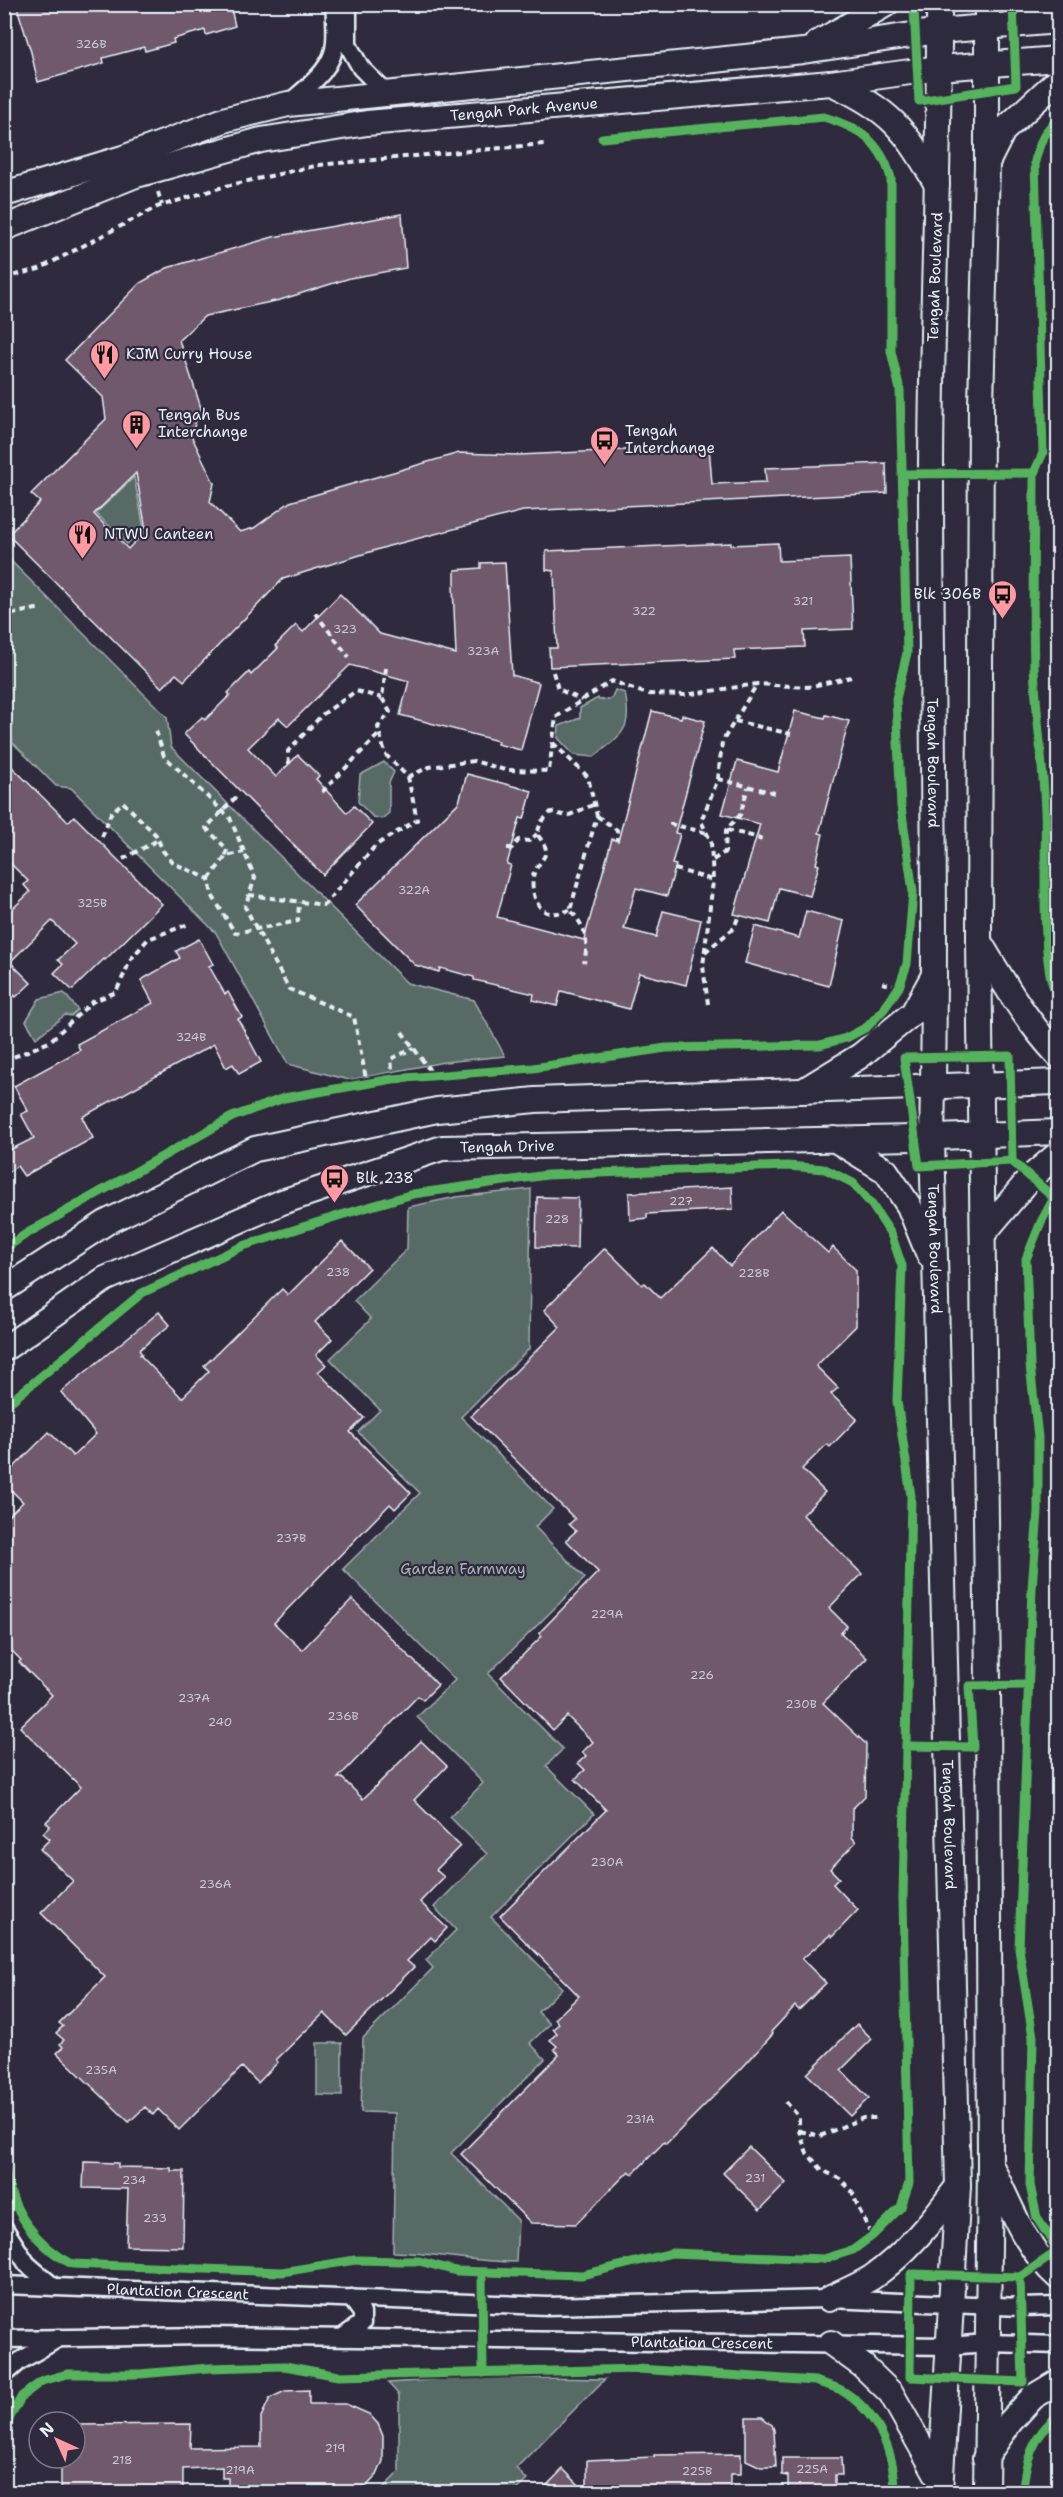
<svg xmlns="http://www.w3.org/2000/svg" width="1063" height="2497" font-family="'Shantell Sans',sans-serif">
	<style>
		.green { fill: #586b65; stroke: #a0aeae; stroke-width: 1.5 }
		.building { fill: #70596d; stroke: #e8f1f8; stroke-width: 1.5; fill-rule: evenodd }
		.lines { fill: none; stroke-linecap: round; stroke-linejoin: round }
		.street-casing { stroke: #e8f1f8; stroke-width: 21 }
		.secondary-casing { stroke: #e8f1f8; stroke-width: 28 }
		.path { stroke: #e8f1f8; stroke-width: 4; stroke-dasharray: 6 4.5; stroke-linecap: butt }
		.street { stroke: #2f2a3d; stroke-width: 16 }
		.secondary { stroke: #2f2a3d; stroke-width: 24 }
		.cycleway-casing { stroke: #2f2a3d; stroke-width: 13 }
		.cycleway { stroke: #56b35d; stroke-width: 9 }
		.labels { text-anchor: middle; dominant-baseline: central; stroke-width: 4.5; stroke-linejoin: round; paint-order: stroke }
		.number-label { font-size: 12px; fill: #cacbd5 }
		.street-label { font-size: 15px; fill: #e8f1f8; stroke: #2f2a3d }
		.poi-label { font-size: 15px; fill: #e8f1f8; stroke: #2f2a3d; text-anchor: start }
		.park-label { font-size: 15px; fill: #a7b5b6; stroke: #2f2a3d }
	</style>
	<rect width="100%" height="100%" fill="#2f2a3d"/>
	<filter id="ink" filterUnits="userSpaceOnUse"><feTurbulence type="fractalNoise" baseFrequency=".0167" numOctaves="2"/><feDisplacementMap in="SourceGraphic" scale="12" xChannelSelector="R" yChannelSelector="G"/><feConvolveMatrix kernelMatrix="1 2 1 2 8 2 1 2 1" color-interpolation-filters="sRGB"/></filter>
	<g filter="url(#ink)">
		<g class="green">
			<polygon points="134,477 144,528 127,544 96,513"/>
			<polygon points="5,555 167,717 171,747 407,983 474,1000 505,1056 444,1062 349,1080 288,1064 216,933 71,788 56,786 5,735"/>
			<path d="M615,690l10,3c8,39 -4,41 -31,64l-20,-2 -16,-17 1,-12 21,-8v-10l18,-10 1,2 12,-1z"/>
			<polygon points="384,762 394,772 389,783 389,813 382,819 373,817 358,802 360,775"/>
			<polygon points="64,993 78,1010 71,1016 65,1015 36,1038 26,1021 39,999"/>
			<path d="M531,1189l-2,160 -68,68 92,92 -18,18 50,51 -97,96 75,75 -17,17 48,48 -103,103 71,71 -24,24 12,12 -20,19 15,16 -94,94 67,67 -2,42c-41,0 -81,-9 -123,-10l2,-139 -34,-1 2,-74 70,-70 -7,-8 30,-30 -22,-23 53,-53 -37,-37 33,-34 -66,-66 38,-37 -112,-111 77,-76 -62,-61 22,-22 -50,-51 41,-40 -17,-18 53,-52 1,-42 48,-10z"/>
			<polygon points="317,2043 342,2043 342,2096 317,2095"/>
			<polygon points="474,2377 605,2379 516,2468 527,2480 514,2492 379,2492 399,2472 399,2395 388,2383"/>
		</g>
		<g class="building">
			<polygon points="16,4 230,4 235,26 206,35 205,30 173,39 174,43 145,51 144,47 103,58 104,63 38,82 31,52"/>
			<path d="M402,214l4,54 -56,10 -70,22 -75,16 -26,24 24,74 -7,7 -5,14 23,48 -4,19 30,30 14,-4 36,-26 169,-49 60,2 190,-9 3,38 54,-2 -1,-14 121,-5 1,30 -364,18 -134,35 -106,33 -99,102 -8,-7 -14,14 -154,-153 32,-33 -9,-8 75,-75 -3,-22 -38,-37 75,-77 27,-15 106,-31zM136,473l10,57 -18,19 -34,-35z"/>
			<polygon points="731,543 731,545 778,543 779,561 850,558 853,629 804,631 805,647 734,650 735,659 550,667 549,648 557,648 554,571 546,570 546,551"/>
			<polygon points="505,562 512,675 539,683 521,750 497,744 498,741 400,715 409,681 350,665 288,726 279,718 248,748 276,777 298,755 319,776 316,779 347,813 354,806 372,824 323,875 184,734 202,717 205,720 230,695 228,693 249,672 251,675 278,648 275,646 296,625 303,632 340,594 380,634 456,654 453,586 455,585 455,570 481,568 481,563"/>
			<polygon points="652,711 681,718 682,715 705,721 675,833 680,834 672,864 676,865 667,896 636,888 624,929 656,937 663,911 701,920 686,985 639,973 629,1009 561,991 557,1006 533,1000 534,994 474,980 474,977 440,968 439,972 415,965 355,905 459,802 467,774 532,791 524,819 520,818 513,843 507,864 511,865 497,917 584,940 612,839 618,841"/>
			<polygon points="795,711 825,718 826,715 849,721 819,833 823,834 816,864 819,865 810,896 779,888 770,923 734,914 760,824 722,814 737,761 778,772"/>
			<polygon points="4,759 68,822 74,816 162,904 105,960 104,959 72,990 54,973 63,964 58,960 75,944 52,921 10,962 31,983 16,997 14,995 4,1004 4,917 30,892 24,885 28,881 4,857"/>
			<polygon points="806,911 844,921 829,986 745,963 755,926 799,938"/>
			<polygon points="199,939 213,964 209,966 225,994 228,992 242,1017 238,1019 261,1062 239,1074 233,1064 226,1068 214,1044 82,1117 93,1138 24,1176 17,1166 4,1175 4,1153 34,1138 21,1114 28,1111 14,1086 80,1050 77,1044 153,1003 141,980 180,958 176,951"/>
			<polygon points="732,1187 733,1209 647,1214 647,1218 630,1220 629,1193"/>
			<polygon points="537,1197 578,1198 577,1248 536,1247"/>
			<polygon points="781,1210 828,1253 833,1247 856,1270 856,1326 816,1366 838,1388 831,1394 857,1419 830,1447 827,1444 802,1469 825,1492 803,1515 862,1574 829,1608 847,1626 841,1633 867,1658 823,1703 866,1744 865,1796 852,1809 852,1837 856,1842 830,1869 839,1878 833,1884 858,1910 832,1937 830,1935 802,1959 826,1983 799,2010 795,2006 771,2032 773,2034 742,2068 666,2144 664,2142 633,2174 629,2171 576,2224 531,2223 461,2154 559,2055 554,2049 557,2046 550,2040 557,2033 553,2029 559,2024 555,2019 579,1996 500,1916 606,1810 575,1779 585,1770 578,1763 586,1756 582,1752 593,1742 567,1716 553,1730 501,1677 542,1636 539,1633 598,1572 566,1540 576,1531 569,1524 575,1519 471,1416 560,1327 544,1310 605,1248 642,1285 645,1283 660,1298 713,1248 730,1266"/>
			<polygon points="342,1241 369,1268 315,1322 332,1339 316,1355 326,1365 318,1372 364,1418 350,1432 411,1493 395,1509 390,1504 274,1623 302,1650 352,1599 438,1685 423,1700 418,1696 338,1778 342,1778 363,1799 421,1741 447,1766 414,1800 460,1846 436,1870 444,1877 420,1902 447,1928 435,1941 431,1937 407,1961 414,1967 346,2035 324,2013 276,2060 278,2062 258,2083 242,2067 179,2130 158,2109 153,2115 145,2107 129,2122 57,2053 63,2047 60,2044 64,2040 56,2033 63,2026 59,2023 105,1977 41,1913 73,1881 40,1849 50,1839 43,1833 50,1826 46,1822 81,1787 20,1727 52,1695 19,1662 21,1660 4,1643 4,1520 23,1502 4,1483 4,1477 49,1432 73,1456 96,1434 61,1392 159,1312 170,1325 139,1350 142,1354 140,1355 182,1398 209,1371 204,1366 282,1289 288,1295"/>
			<polygon points="857,2024 872,2039 841,2070 869,2098 850,2116 807,2074"/>
			<polygon points="749,2147 786,2183 760,2210 723,2173"/>
			<polygon points="84,2162 118,2163 118,2167 171,2168 171,2171 184,2171 183,2247 126,2246 128,2189 83,2188"/>
			<polygon points="309,2390 309,2404 346,2404 369,2414 378,2424 383,2436 383,2461 377,2475 360,2493 251,2493 251,2486 228,2486 228,2478 222,2478 222,2467 183,2469 183,2493 61,2493 61,2458 75,2458 75,2425 191,2424 190,2448 261,2447 261,2417 270,2398 285,2391"/>
			<polygon points="746,2417 762,2417 772,2425 774,2430 776,2467 761,2467 746,2460"/>
			<polygon points="741,2454 741,2474 730,2474 730,2493 587,2491 587,2460 654,2457 654,2455"/>
			<polygon points="782,2458 841,2458 842,2475 835,2475 835,2488 823,2488 823,2491 800,2491 800,2488 788,2488 788,2476 782,2475"/>
			<polygon points="563,2469 587,2493 539,2493"/>
		</g>
		<g class="lines">
			<defs>
				<g id="street">
					<polyline points="348,4 348,45 361,68 386,93"/>
					<path d="M288,104c19,-17 46,-35 47,-62 1,-12 0,-25 -1,-38"/>
					<polyline points="4,2228 27,2264 54,2287"/>
					<path id="s1" d="M4,2285l543,21 282,-7 192,8 37,-1"/>
					<polyline points="343,2337 362,2323 362,2313 351,2298"/>
					<path id="s2" d="M4,2339l203,-3 741,10 39,-3 71,2"/>
					<polyline points="4,2375 20,2361 59,2338"/>
				</g>
				<g id="secondary">
					<path id="s3" d="M939,4c1,158 -8,315 -8,473 0,220 6,440 1,660l26,1049 -18,306"/>
					<polyline points="818,43 886,4"/>
					<path d="M831,83c59,26 75,47 106,102"/>
					<polyline points="989,159 1003,131 1058,80"/>
					<polyline points="4,194 123,158 227,119 288,104 803,51 939,31 1058,21"/>
					<path id="s4" d="M4,228l129,-52 128,-36 106,-17 464,-40 108,-15 119,-9"/>
					<path d="M980,943c24,40 46,78 78,112"/>
					<polyline points="803,1091 860,1056 913,1013 934,975"/>
					<polyline points="834,1139 886,1171 909,1206 929,1255"/>
					<polyline points="983,1234 1031,1177 1058,1154"/>
					<polyline points="4,1289 107,1222 255,1149 437,1110 535,1100 1058,1082"/>
					<path id="s5" d="M4,1349l101,-70 177,-77 160,-54 472,-10 144,-6"/>
					<path d="M993,2170c18,38 33,79 65,107"/>
					<path d="M829,2299c14,-7 29,-13 42,-21 35,-24 62,-58 87,-92"/>
					<polyline points="831,2343 863,2366 891,2393 940,2480"/>
					<polyline points="985,2458 1010,2422 1033,2397 1058,2382"/>
					<polyline points="986,2492 990,2165 988,1684 979,941 981,405 987,164 987,4"/>
				</g>
			</defs>
			<use href="#street" class="street-casing"/>
			<use href="#secondary" class="secondary-casing"/>
			<g class="path">
				<polyline points="158,192 162,205"/>
				<polyline points="4,278 39,269 157,207 226,186 319,165 544,144"/>
				<polyline points="315,613 349,657"/>
				<polyline points="4,622 12,614 41,608"/>
				<polyline points="553,672 558,689 582,700"/>
				<polyline points="735,721 791,734"/>
				<polyline points="156,731 164,756 230,818 255,878 245,907 289,989 354,1017 367,1084"/>
				<path d="M553,743l35,34 9,39 -27,94c16,17 19,30 14,53"/>
				<polyline points="289,764 288,751 323,714 356,691 382,698"/>
				<polyline points="408,777 429,767 474,761 505,770 549,771 556,717 612,681 647,694 685,695 757,684 808,687 851,677"/>
				<polyline points="718,779 775,793"/>
				<polyline points="322,792 379,734"/>
				<polyline points="597,816 617,830 617,841"/>
				<polyline points="671,822 671,824 707,833"/>
				<polyline points="727,830 760,838 759,841"/>
				<polyline points="102,837 111,813 123,802 156,835 163,851 173,863 209,879 212,895 235,933 298,921 299,902"/>
				<polyline points="507,848 512,848 519,840 529,841 537,834"/>
				<polyline points="226,856 227,849 206,828 238,795"/>
				<polyline points="123,859 158,840"/>
				<polyline points="713,860 725,852 726,830 740,815 748,787"/>
				<polyline points="675,869 713,880"/>
				<polyline points="209,879 226,856 244,852"/>
				<polyline points="249,895 324,905 376,845 417,820 408,777 385,754 378,727 390,712 382,698 386,668"/>
				<path d="M570,910c-7,2 -16,5 -24,2 -12,-6 -16,-27 -12,-39 3,-8 11,-14 12,-22 0,-6 -5,-11 -9,-17l4,-12 10,-10 16,4 28,-12"/>
				<polyline points="705,952 734,928 739,915"/>
				<polyline points="882,983 899,987"/>
				<polyline points="708,1004 703,966 713,881 711,842 701,821 718,779 722,742 757,684"/>
				<polyline points="402,1032 434,1076"/>
				<polyline points="4,1061 49,1042 92,1002 116,992 131,959 148,939 189,924"/>
				<polyline points="393,1079 391,1059 414,1048"/>
				<polyline points="1052,1749 1058,1749"/>
				<polyline points="786,2102 799,2117 799,2131 807,2153 822,2170 840,2179 852,2191 858,2207 872,2236"/>
				<polyline points="800,2131 820,2136 863,2118 877,2118"/>
			</g>
			<use href="#street" class="street"/>
			<use href="#secondary" class="secondary"/>
			<defs>
				<g id="cycleway">
					<polyline points="961,4 914,9 919,101 1016,86 1013,4"/>
					<path d="M1058,120c-15,10 -18,24 -23,41l8,292 -9,20c0,64 -2,129 0,193 2,48 9,96 11,145 2,36 -6,163 13,185"/>
					<polyline points="902,474 1034,473"/>
					<polyline points="1012,1161 919,1166 904,1058 1010,1056 1012,1161 1054,1198"/>
					<polyline points="1058,1194 1054,1198 1041,1222 1026,1259 1030,1365 1038,1437 1038,1512 1032,1588 1019,1949 1033,2037 1030,2185 1037,2218 1058,2250"/>
					<path d="M4,1249l22,-15 206,-117 52,-19 109,-19 140,-11 133,-20 154,-3 26,-7 21,-11 17,-18 15,-22 8,-23 6,-72 -12,-86 -5,-107 11,-46 -7,-263 -9,-39v-173c-11,-38 -32,-50 -67,-61l-222,21"/>
					<path d="M4,1407l138,-114 101,-47 98,-31 72,-21 134,-19 240,-9 38,3 28,14 19,22 19,29 11,32 -5,135 14,95 -8,403 6,284 -8,24 -29,29 -19,14 -29,9 -152,-6 -90,22 -126,-4 -37,-10h-16l-48,-1 -73,12 -210,-8c-35,-18 -61,-53 -66,-93 -2,-18 1,-38 -2,-56"/>
					<polyline points="906,1746 973,1747 969,1686 1027,1685"/>
					<polyline points="482,2272 483,2373"/>
					<polyline points="1020,2277 1023,2382 910,2377 911,2274 1020,2277 1058,2251"/>
					<path d="M4,2436l6,-19 12,-21 20,-15 25,-7h73l69,-6 76,-2 53,10 301,-7 176,12c8,3 18,5 26,9 36,21 54,62 54,102"/>
					<path d="M1023,2492c1,-28 11,-59 35,-76"/>
				</g>
			</defs>
			<use href="#cycleway" class="cycleway-casing"/>
			<use href="#cycleway" class="cycleway"/>
		</g>
	</g>
	<defs>
		<symbol id="restaurant-pin" viewBox="-11 -11 22 30"><path d="M0 17L-7.5 6A9.5 9.5 0 1 1 7.5 6Z" fill="#ff9aa2" stroke="#2f2a3d"/><path d="M-5-6h1v4h1v-4h1v4h1v-4h1v5L-1.5 .5V6h-2V.5L-5-1ZM5-6V6H3V1.5H1.5Q1.5-4 5-6Z" fill="#111"/></symbol>
		<symbol id="building-pin" viewBox="-11 -11 22 30"><path d="M0 17L-7.5 6A9.5 9.5 0 1 1 7.5 6Z" fill="#ff9aa2" stroke="#2f2a3d"/><path d="M-4-6H4V6H1V3H-1V6H-4ZM-2.5-4.3h1.7v1.8h-1.7ZM.8-4.3h1.7v1.8H.8ZM-2.5-1h1.7V.8h-1.7ZM.8-1h1.7V.8H.8Z" fill="#111"/></symbol>
		<symbol id="bus-pin" viewBox="-11 -11 22 30"><path d="M0 17L-7.5 6A9.5 9.5 0 1 1 7.5 6Z" fill="#ff9aa2" stroke="#2f2a3d"/><path d="M-5-6H5V4H4V6H2V4H-2V6H-4V4H-5ZM-3.5-4V0h7V-4ZM-3.5 1.2v1.5H-2V1.2ZM2 1.2v1.5H3.5V1.2Z" fill="#111"/></symbol>
	</defs>
	<g fill-rule="evenodd">
		<use href="#restaurant-pin" x="88" y="338" width="33" height="45"/>
		<use href="#building-pin" x="120" y="408" width="33" height="45"/>
		<use href="#bus-pin" x="588" y="424" width="33" height="45"/>
		<use href="#restaurant-pin" x="66" y="518" width="33" height="45"/>
		<use href="#bus-pin" x="986" y="578" width="33" height="45"/>
		<use href="#bus-pin" x="318" y="1162" width="33" height="45"/>
	</g>
	<g class="labels">
		<g class="number-label">
			<text x="91" y="44">326B</text>
			<text x="803" y="601">321</text>
			<text x="644" y="611">322</text>
			<text x="345" y="629">323</text>
			<text x="483" y="651">323A</text>
			<text x="414" y="890">322A</text>
			<text x="92" y="903">325B</text>
			<text x="191" y="1037">324B</text>
			<text x="681" y="1201">227</text>
			<text x="557" y="1219">228</text>
			<text x="338" y="1272">238</text>
			<text x="754" y="1273">228B</text>
			<text x="291" y="1538">237B</text>
			<text x="607" y="1614">229A</text>
			<text x="702" y="1675">226</text>
			<text x="194" y="1698">237A</text>
			<text x="801" y="1704">230B</text>
			<text x="343" y="1716">236B</text>
			<text x="220" y="1722">240</text>
			<text x="607" y="1862">230A</text>
			<text x="215" y="1884">236A</text>
			<text x="101" y="2070">235A</text>
			<text x="640" y="2119">231A</text>
			<text x="755" y="2178">231</text>
			<text x="134" y="2180">234</text>
			<text x="155" y="2218">233</text>
			<text x="335" y="2448">219</text>
			<text x="122" y="2460">218</text>
			<text x="812" y="2469">225A</text>
			<text x="240" y="2470">219A</text>
			<text x="697" y="2471">225B</text>
		</g>
		<g class="street-label">
			<text stroke="none"><textPath href="#s4" startOffset="537">Tengah Park Avenue</textPath></text>
			<text transform="translate(935 277) rotate(-88)">Tengah Boulevard</text>
			<text stroke="none"><textPath href="#s3" startOffset="759">Tengah Boulevard</textPath></text>
			<text stroke="none"><textPath href="#s5" startOffset="550">Tengah Drive</textPath></text>
			<text stroke="none"><textPath href="#s3" startOffset="1245">Tengah Boulevard</textPath></text>
			<text stroke="none"><textPath href="#s3" startOffset="1821">Tengah Boulevard</textPath></text>
			<text stroke="none"><textPath href="#s1" startOffset="174">Plantation Crescent</textPath></text>
			<text stroke="none"><textPath href="#s2" startOffset="698">Plantation Crescent</textPath></text>
		</g>
		<g class="poi-label">
			<text x="126" y="354">KJM Curry House</text>
			<text x="158" y="415">Tengah Bus<tspan x="158" dy="17">Interchange</tspan></text>
			<text x="625" y="431">Tengah<tspan x="625" dy="17">Interchange</tspan></text>
			<text x="104" y="534">NTWU Canteen</text>
			<text x="981" y="594" text-anchor="end">Blk 306B</text>
			<text x="356" y="1178">Blk 238</text>
		</g>
		<g class="park-label">
			<text x="463" y="1569">Garden Farmway</text>
		</g>
	</g>
	<rect width="1063" height="2497" fill="none" stroke="#2f2a3d" stroke-width="24"/>
	<rect x="12" y="12" width="1039" height="2473" fill="none" stroke="#e8f1f8" stroke-width="2" filter="url(#ink)"/>
	<g transform="translate(57 2440) rotate(315)"><circle r="28" fill="#2f2a3d" stroke="#797a88" stroke-width="1.5"/>
	<path d="M0-4.5L10 22L0 15L-10 22Z" fill="#ff9aa2"/>
	<text y="-9" font-size="16" font-weight="bold" text-anchor="middle" fill="#e8f1f8">N</text>
	</g>
</svg>
